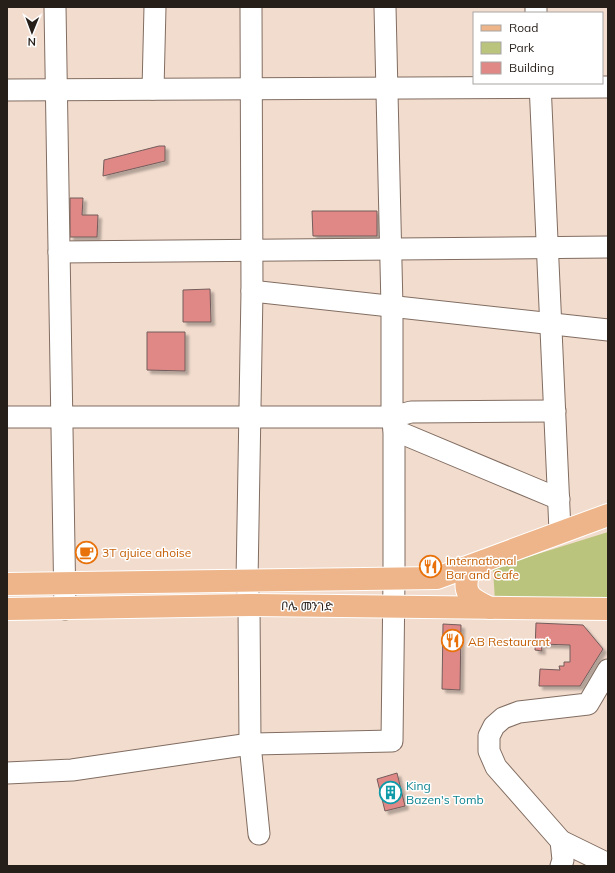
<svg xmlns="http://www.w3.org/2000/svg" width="615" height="873" font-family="Mulish,'Noto Sans Ethiopic',sans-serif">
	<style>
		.green { fill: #bbc47c }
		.building { fill: #df8886; stroke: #735c5b; filter: url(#shadow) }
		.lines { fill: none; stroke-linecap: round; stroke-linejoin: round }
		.minor-casing { stroke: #816d61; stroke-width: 23 }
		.major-casing { stroke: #fff; stroke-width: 24 }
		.minor { stroke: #fff; stroke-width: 21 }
		.major { stroke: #edb589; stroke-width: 22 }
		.labels { text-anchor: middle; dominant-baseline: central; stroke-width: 3; stroke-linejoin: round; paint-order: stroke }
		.food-label { font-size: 12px; fill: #c56008; stroke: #fff; text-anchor: start }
		.street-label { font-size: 12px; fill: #261e19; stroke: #fff }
		.culture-label { font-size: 12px; fill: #0d838f; stroke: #fff; text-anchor: start }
	</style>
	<defs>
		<filter id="shadow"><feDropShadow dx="3.5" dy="3.5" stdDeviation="1" flood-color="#0004"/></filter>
	</defs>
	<rect width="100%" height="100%" fill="#f2dcce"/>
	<polygon class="green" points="608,532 608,601 495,602 493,568"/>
	<g class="building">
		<polygon points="159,146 165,146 165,161 103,176 104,160"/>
		<polygon points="70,198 83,198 82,215 98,215 97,237 70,237"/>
		<polygon points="312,211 377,211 377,236 313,236"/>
		<polygon points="210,289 211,322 183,322 183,290"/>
		<polygon points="147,332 185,332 185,371 147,370"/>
		<polygon points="536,623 583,625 603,649 580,686 539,686 540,669 560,670 559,666 564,666 564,662 570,662 570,645 541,644 542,651 535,650"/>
		<polygon points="443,624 461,625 460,690 442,689"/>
		<polygon points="397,773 405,806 385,811 377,779"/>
	</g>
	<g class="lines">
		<defs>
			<g id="minor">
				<polyline points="55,7 65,609"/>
				<polyline points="251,7 252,291 247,581 249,605 250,744 259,834"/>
				<polyline points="536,7 536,13"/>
				<polyline points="540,83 560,531"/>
				<polyline points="153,89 155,7"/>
				<polyline points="7,90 608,87"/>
				<polyline points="59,252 608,247"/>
				<polyline points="252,291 608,330"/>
				<polyline points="7,417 392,417 411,412 555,411"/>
				<polyline points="394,430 559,499"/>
				<polyline points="608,670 588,704 519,712 503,718 494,726 489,736 489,751 496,767 561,841 608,864"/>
				<polyline points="7,773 72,770 250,744 392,741 394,579 394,430 392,417 392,307 385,7"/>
				<polyline points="561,841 563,860 561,866"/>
			</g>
			<g id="major">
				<path d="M484,561l-16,14c-6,21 6,25 22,33"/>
				<polyline points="7,584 437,578 608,515"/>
				<polyline points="7,609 249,605 608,609"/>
			</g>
		</defs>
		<use href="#minor" class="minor-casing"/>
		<use href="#major" class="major-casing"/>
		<use href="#minor" class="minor"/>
		<use href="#major" class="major"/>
	</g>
	<defs>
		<symbol id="cafe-ring" viewBox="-11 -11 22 22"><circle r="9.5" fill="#fff" stroke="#e8710a" stroke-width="1.5"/><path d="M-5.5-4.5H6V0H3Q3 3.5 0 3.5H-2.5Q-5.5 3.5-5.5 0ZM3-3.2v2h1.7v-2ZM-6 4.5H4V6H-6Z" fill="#e8710a"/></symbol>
		<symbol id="restaurant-ring" viewBox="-11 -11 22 22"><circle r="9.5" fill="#fff" stroke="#e8710a" stroke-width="1.5"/><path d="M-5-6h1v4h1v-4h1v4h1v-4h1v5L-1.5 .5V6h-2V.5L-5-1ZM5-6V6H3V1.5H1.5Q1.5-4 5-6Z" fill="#e8710a"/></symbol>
		<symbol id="building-ring" viewBox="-11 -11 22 22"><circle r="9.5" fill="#fff" stroke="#0f9aa8" stroke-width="1.5"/><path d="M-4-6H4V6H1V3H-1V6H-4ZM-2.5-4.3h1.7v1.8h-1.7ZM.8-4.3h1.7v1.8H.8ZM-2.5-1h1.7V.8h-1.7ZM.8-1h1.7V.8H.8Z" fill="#0f9aa8"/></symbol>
	</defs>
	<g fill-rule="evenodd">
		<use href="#cafe-ring" x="74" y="540" width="25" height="25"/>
		<use href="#restaurant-ring" x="418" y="554" width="25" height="25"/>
		<use href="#restaurant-ring" x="440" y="628" width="25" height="25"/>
		<use href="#building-ring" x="378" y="780" width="25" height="25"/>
	</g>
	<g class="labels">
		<g class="food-label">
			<text x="102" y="552">3T ajuice ahoise</text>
			<text x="446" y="560">International<tspan x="446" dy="14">Bar and Cafe</tspan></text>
			<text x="468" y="641">AB Restaurant</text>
		</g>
		<g class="street-label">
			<text transform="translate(307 606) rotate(1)">ቦሌ መንገድ</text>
		</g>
		<g class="culture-label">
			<text x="406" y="785">King<tspan x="406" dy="14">Bazen's Tomb</tspan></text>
		</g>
	</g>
	<rect width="615" height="873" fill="none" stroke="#261e19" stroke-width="16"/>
	<rect x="473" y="12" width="130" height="72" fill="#ffffff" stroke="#a8a5a3"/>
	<rect x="481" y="25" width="20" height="6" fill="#edb589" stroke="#a8a5a3"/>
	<text x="509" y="32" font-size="12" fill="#261e19">Road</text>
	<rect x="481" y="42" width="20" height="12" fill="#bbc47c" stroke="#a8a5a3"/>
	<text x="509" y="52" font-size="12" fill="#261e19">Park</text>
	<rect x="481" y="62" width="20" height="12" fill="#df8886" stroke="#a8a5a3"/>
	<text x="509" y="72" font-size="12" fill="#261e19">Building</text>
	<g transform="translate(32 32) rotate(181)" stroke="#ffffff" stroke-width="3" paint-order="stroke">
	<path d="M0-3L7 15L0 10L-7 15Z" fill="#261e19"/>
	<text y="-6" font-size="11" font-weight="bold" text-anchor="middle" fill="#261e19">N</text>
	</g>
</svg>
